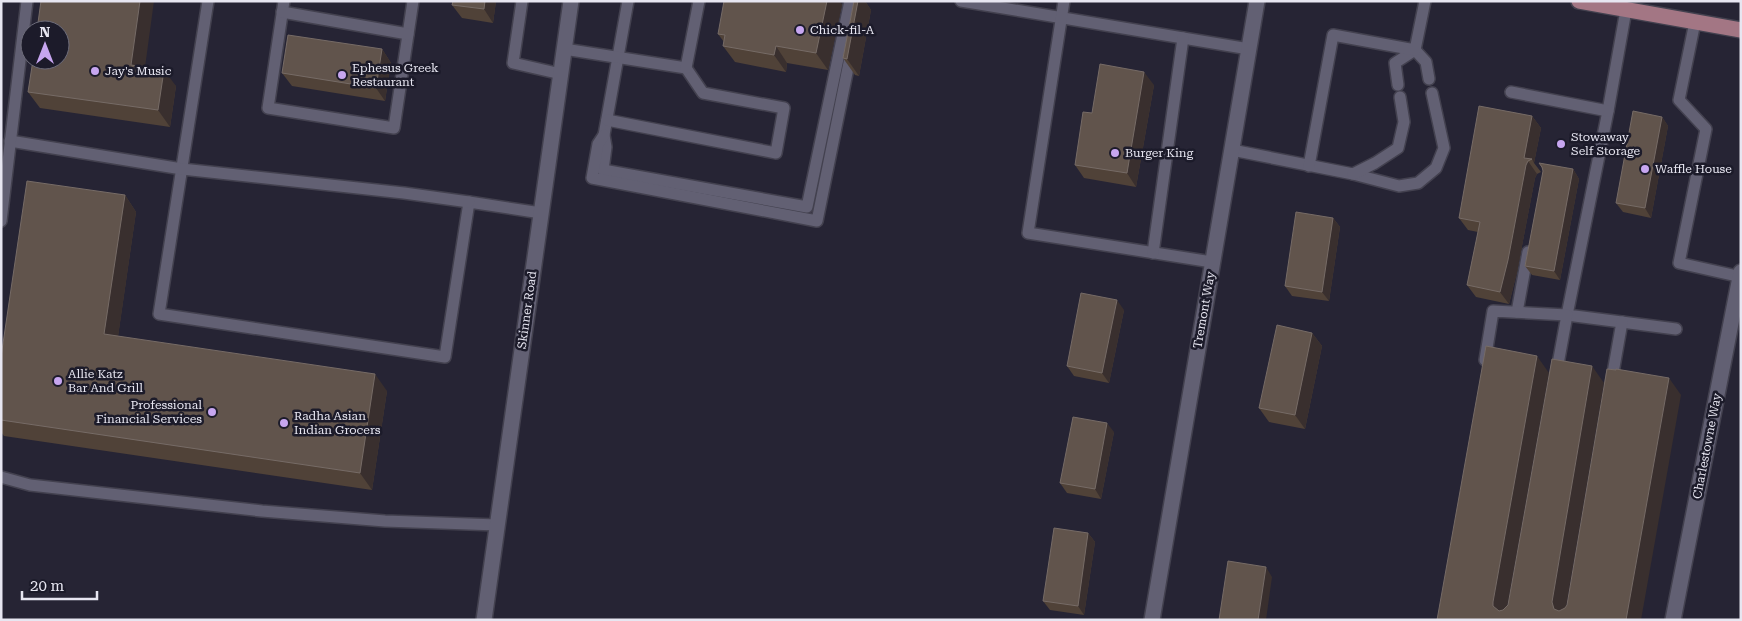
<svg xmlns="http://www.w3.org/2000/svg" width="1742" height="621" font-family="'Roboto Serif',serif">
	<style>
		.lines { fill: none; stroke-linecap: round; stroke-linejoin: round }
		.lane-casing { stroke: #43414f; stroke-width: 14 }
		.street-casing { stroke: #43414f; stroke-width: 18 }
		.primary-casing { stroke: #43414f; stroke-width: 18 }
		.lane { stroke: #626073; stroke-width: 11 }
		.street { stroke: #626073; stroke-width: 15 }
		.primary { stroke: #a37684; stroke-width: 15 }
		.wall { fill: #504238 }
		.shaded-wall { fill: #392f2e }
		.building { fill: #61544c; stroke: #766b66 }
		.poi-dot { fill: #c7a6f0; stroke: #1c1b2a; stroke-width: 2 }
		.labels { text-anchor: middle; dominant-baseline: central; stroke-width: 5; stroke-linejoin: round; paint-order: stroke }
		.poi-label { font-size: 12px; fill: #e7e6f1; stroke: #1c1b2a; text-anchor: start }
		.street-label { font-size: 12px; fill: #e7e6f1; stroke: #1c1b2a }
	</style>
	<rect width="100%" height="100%" fill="#262434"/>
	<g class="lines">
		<defs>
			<g id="lane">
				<polyline points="208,1 159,314 445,357 469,202 541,213"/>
				<polyline points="284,1 268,108 394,128 413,1"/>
				<polyline points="522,1 513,63 561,74"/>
				<polyline points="628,1 604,135 606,147 603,170 807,207 850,1"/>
				<polyline points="961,1 1249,49"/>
				<polyline points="1064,1 1028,233 1212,262"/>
				<polyline points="1626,10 1608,111 1567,315 1676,329"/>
				<polyline points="282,12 408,34"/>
				<polyline points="1695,22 1679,100 1706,129 1679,263 1741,277"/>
				<polyline points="564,49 686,68 703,93 784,108 776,153 607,120"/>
				<polyline points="686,68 699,1"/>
				<polyline points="1398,85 1395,63 1415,50 1426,62 1429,79"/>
				<polyline points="1511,92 1608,111"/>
				<polyline points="604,135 598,144 592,178 817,221 851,53"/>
				<polyline points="10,141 182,169 404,193 469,202"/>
				<polyline points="1232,150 1353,174 1399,186 1418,183 1436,168 1444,148 1432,93"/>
				<polyline points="1309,166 1333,35 1415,50 1425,1"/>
				<polyline points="1353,174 1375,163 1398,148 1404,122 1400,97"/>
				<polyline points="1,221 27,1"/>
				<polyline points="1153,253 1183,38"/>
				<polyline points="1517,312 1528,252"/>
				<polyline points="1485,360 1493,311 1567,315 1556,375"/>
				<polyline points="1611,384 1622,322"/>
				<polyline points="1,477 30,485 262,511 385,521 497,525"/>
			</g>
			<g id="street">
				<polyline points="484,620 571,1"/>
				<polyline points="1152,620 1257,1"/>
				<polyline points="1673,620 1741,272"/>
			</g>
			<polyline id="primary" points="1579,1 1741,30"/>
		</defs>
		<use href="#lane" class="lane-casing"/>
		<use href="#street" class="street-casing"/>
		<use href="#primary" class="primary-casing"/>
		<use href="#lane" class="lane"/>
		<use href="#street" class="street"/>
		<use href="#primary" class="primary"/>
	</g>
	<g class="wall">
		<polygon points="453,1 496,1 493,23 462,18 452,5"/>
		<polygon points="854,1 865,1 871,10 859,76 855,75 843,58"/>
		<polygon points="842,4 828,70 787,63 786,72 735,62 723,46 724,42 718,34"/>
		<polygon points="382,49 391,63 385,101 292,86 282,73"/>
		<polygon points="145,67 176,86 170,127 40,108 28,92"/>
		<polygon points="1154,85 1136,187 1084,178 1075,165 1092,113"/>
		<polygon points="1532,116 1541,128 1534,163 1541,172 1537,174 1535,178 1517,272 1509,304 1476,297 1467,285 1478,232 1468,230 1459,218"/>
		<polygon points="1662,117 1668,126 1651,218 1623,212 1616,203"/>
		<polygon points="1539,163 1573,169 1579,179 1560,280 1532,275 1525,266 1543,171 1542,168"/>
		<polygon points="125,195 136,212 118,336 387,391 372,490 4,436 1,432 1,357"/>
		<polygon points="1333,218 1340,227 1329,301 1292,296 1285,286"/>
		<polygon points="1124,310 1109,383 1074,376 1067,366"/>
		<polygon points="1312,333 1322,346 1305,429 1269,422 1259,408"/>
		<polygon points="1114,432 1101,499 1067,493 1060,483"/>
		<polygon points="1088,533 1095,542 1084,615 1050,610 1043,601"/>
	</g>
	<g class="shaded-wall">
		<polygon points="140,1 154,1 143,82 131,65"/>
		<polygon points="485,1 496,1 493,23 484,9"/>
		<polygon points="827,1 839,1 842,4 828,70 816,53"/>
		<polygon points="858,1 865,1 871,10 859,76 847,59"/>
		<polygon points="776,46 787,63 786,72 774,55"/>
		<polygon points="382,49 391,63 385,101 376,88"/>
		<polygon points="164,70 176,86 170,127 158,110"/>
		<polygon points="1144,72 1154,85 1136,187 1127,173"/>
		<polygon points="1532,116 1541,128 1534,163 1532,159 1528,161 1537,174 1535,178 1517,272 1509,304 1500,292"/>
		<polygon points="1662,117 1668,126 1651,218 1645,208"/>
		<polygon points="1573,169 1579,179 1560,280 1554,271"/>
		<polygon points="125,195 136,212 116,351 104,334"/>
		<polygon points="1333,218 1340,227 1329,301 1322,292"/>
		<polygon points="1117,300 1124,310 1109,383 1102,373"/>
		<polygon points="1312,333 1322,346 1305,429 1295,415"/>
		<polygon points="1537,356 1549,373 1505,619 1493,606 1493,602"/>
		<polygon points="1592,366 1604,383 1564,619 1554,609 1552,602"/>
		<polygon points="375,374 387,391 372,490 360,473"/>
		<polygon points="1669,378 1681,395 1641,620 1626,620"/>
		<polygon points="1107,423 1114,432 1101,499 1095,489"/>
		<polygon points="1088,533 1095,542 1084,615 1078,606"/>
		<polygon points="1266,567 1272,577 1266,620 1258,620"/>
	</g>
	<g class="building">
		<polygon points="41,1 140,1 131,65 164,70 158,110 28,92 33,60 60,60 60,30 37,30"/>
		<polygon points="453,1 485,1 484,9 452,5"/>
		<polygon points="724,1 827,1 816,53 776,46 774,55 723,46 725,35 718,34"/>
		<polygon points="854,1 858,1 847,59 843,58"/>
		<polygon points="288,35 382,49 376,88 282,73"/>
		<polygon points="1100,64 1144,72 1127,173 1075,165 1083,112 1092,113"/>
		<polygon points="1479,106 1532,116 1524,158 1532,159 1528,161 1526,165 1508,260 1500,292 1467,285 1480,222 1459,218"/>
		<polygon points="1633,111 1662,117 1645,208 1616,203"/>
		<polygon points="1539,163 1573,169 1554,271 1525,266 1543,171 1542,167"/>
		<polygon points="27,181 125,195 104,334 375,374 360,473 1,420 1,357"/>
		<polygon points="1296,212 1333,218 1322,292 1285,286"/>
		<polygon points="1081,293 1117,300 1102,373 1067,366"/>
		<polygon points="1277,325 1312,333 1295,415 1259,408"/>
		<polygon points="1486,346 1537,356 1493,602 1493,606 1499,611 1503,610 1508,605 1552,359 1592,366 1552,602 1554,609 1559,611 1565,608 1567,605 1607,369 1616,370 1616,369 1669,378 1626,620 1437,620"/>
		<polygon points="1073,417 1107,423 1095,489 1060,483"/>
		<polygon points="1054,528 1088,533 1078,606 1043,601"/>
		<polygon points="1228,561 1266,567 1258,620 1219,620"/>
	</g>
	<g class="poi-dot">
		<circle cx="800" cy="30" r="5"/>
		<circle cx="95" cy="71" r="5"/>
		<circle cx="342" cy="75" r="5"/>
		<circle cx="1561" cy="144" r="5"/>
		<circle cx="1115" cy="153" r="5"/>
		<circle cx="1645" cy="169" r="5"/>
		<circle cx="58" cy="381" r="5"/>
		<circle cx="212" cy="412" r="5"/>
		<circle cx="284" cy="423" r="5"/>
	</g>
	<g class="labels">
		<g class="poi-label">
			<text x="810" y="30">Chick-fil-A</text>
			<text x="352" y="68">Ephesus Greek<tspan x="352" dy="14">Restaurant</tspan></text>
			<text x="105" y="71">Jay's Music</text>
			<text x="1571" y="137">Stowaway<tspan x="1571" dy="14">Self Storage</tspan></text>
			<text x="1125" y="153">Burger King</text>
			<text x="1655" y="169">Waffle House</text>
			<text x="68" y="374">Allie Katz<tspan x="68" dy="14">Bar And Grill</tspan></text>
			<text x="202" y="405" text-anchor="end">Professional<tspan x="202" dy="14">Financial Services</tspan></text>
			<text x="294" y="416">Radha Asian<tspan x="294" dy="14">Indian Grocers</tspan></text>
		</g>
		<g class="street-label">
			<text transform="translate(527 310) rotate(-82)">Skinner Road</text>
			<text transform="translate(1204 310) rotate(-80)">Tremont Way</text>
			<text transform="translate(1707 446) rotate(-79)">Charlestowne Way</text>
		</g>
	</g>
	<rect width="1742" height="621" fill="none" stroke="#e7e6f1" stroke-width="5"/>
	<g transform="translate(45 45)"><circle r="24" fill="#1c1b2a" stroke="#6d6c7a"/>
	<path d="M0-4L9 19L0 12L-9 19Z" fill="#c7a6f0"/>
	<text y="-8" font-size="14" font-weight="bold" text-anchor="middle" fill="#e7e6f1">N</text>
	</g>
	<path d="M22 591v8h75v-8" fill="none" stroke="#e7e6f1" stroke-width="2.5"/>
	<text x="30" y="591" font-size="15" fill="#e7e6f1" stroke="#1c1b2a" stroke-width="4" paint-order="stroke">20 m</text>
</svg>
